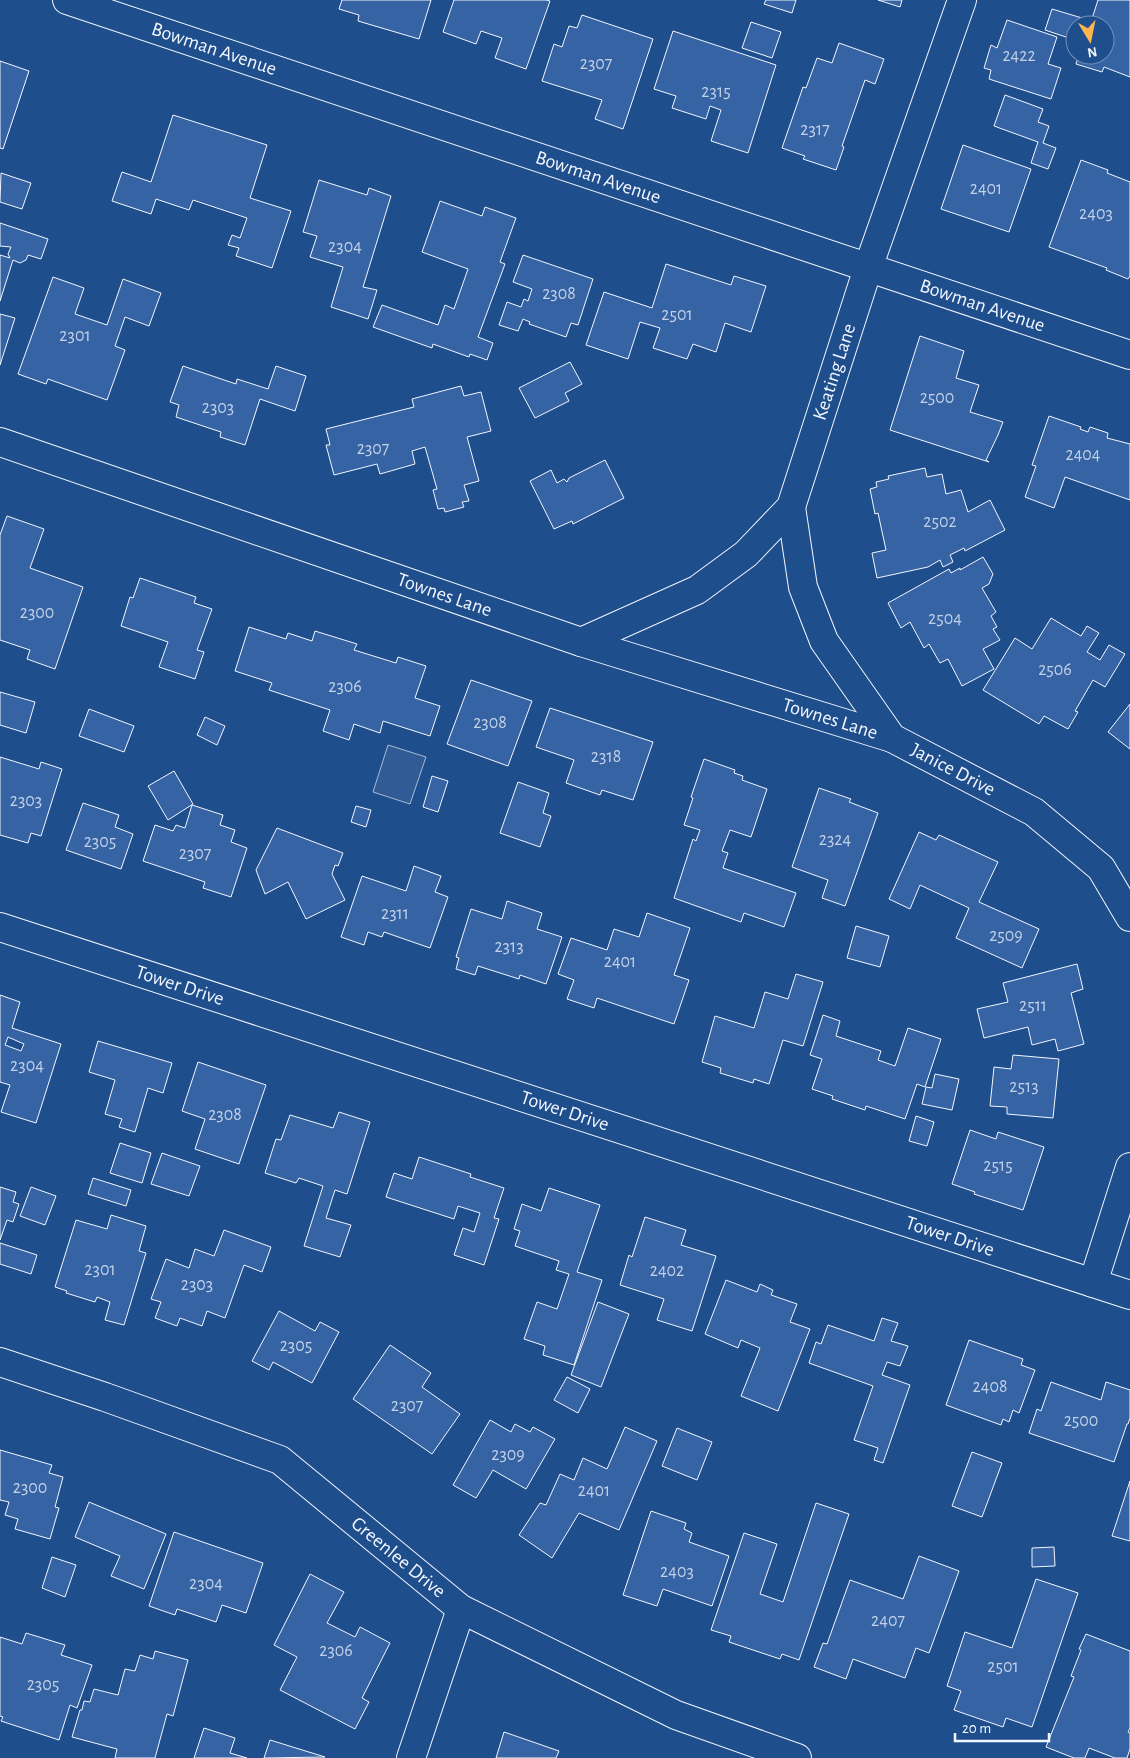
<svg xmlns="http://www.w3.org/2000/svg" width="1130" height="1758" font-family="'Alegreya Sans',sans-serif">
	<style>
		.green { fill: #305b95; stroke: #a8bbd7 }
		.building { fill: #3563a3; stroke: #f2f6ff; fill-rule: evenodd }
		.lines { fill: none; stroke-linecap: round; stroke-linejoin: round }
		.minor-casing { stroke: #f2f6ff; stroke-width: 30 }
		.minor { stroke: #1f4e8c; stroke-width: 28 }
		.labels { text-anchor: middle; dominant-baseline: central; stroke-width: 4; stroke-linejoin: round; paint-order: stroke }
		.number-label { font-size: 18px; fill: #c3d1e8 }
		.street-label { font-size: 20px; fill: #f2f6ff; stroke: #1f4e8c }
	</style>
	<rect width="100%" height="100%" fill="#1f4e8c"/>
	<polygon class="green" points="388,745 426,757 410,804 373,792"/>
	<g class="building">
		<polygon points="342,0 431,0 419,39 358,21 359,15 339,9"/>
		<polygon points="454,0 546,0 550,1 526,69 495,58 502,38 481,31 476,44 443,32"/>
		<polygon points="766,0 796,0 792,13 764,4"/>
		<polygon points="878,0 902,0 900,7"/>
		<polygon points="1098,0 1130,0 1130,77 1104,67 1102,72 1076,64 1079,55 1105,55 1105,25 1090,25"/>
		<polygon points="1052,9 1082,18 1080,25 1075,25 1075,40 1045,30"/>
		<polygon points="582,15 653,39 623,129 595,119 602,100 542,81 554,44 562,47 569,26 577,28"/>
		<polygon points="1007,20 1057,37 1048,64 1061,68 1051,99 989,79 991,70 984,68 991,45 997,48"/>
		<polygon points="751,22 781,32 772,58 742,48"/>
		<polygon points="673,31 776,65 748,153 711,141 721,110 710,106 706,119 672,108 676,96 654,89"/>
		<polygon points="839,43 884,59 875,84 865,80 842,146 844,147 836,170 803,159 805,156 782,148 803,87 806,88 817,58 832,63"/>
		<polygon points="0,61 29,71 3,149 0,148"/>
		<polygon points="1005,95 1043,109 1038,122 1049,126 1043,143 1056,148 1048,169 1031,163 1038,142 994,126"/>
		<polygon points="173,115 267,145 250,198 291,211 272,268 236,256 239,248 228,245 232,235 240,238 247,218 193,200 189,210 156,199 151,214 112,201 122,172 151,182"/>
		<polygon points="963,145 1031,169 1009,232 941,209"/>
		<polygon points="1081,160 1108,170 1107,173 1130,182 1130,276 1128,279 1106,270 1107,268 1049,247"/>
		<polygon points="1,173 31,183 22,209 0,202"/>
		<polygon points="319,180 367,195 369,188 391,196 363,287 377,290 368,319 331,307 343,267 310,257 317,236 303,232"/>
		<polygon points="440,201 482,216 485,207 516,218 500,262 505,264 478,337 493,343 487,360 470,354 469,357 433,344 432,348 373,327 382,305 438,325 445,305 454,309 468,269 422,252"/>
		<polygon points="0,223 48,239 41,259 28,255 26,260 20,263 13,260 0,301 0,255 10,258 8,254 11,247 0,246"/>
		<polygon points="523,255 593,279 578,325 571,323 566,337 529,324 530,322 523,319 518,331 499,325 507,302 521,307 524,299 528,301 532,289 513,282"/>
		<polygon points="666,264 731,285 734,276 766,286 751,332 725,323 716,352 693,344 687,359 653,348 660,328 640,322 628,359 586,345 604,292 652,308"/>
		<polygon points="53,277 84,288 75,314 107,325 123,279 161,293 149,326 125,317 115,346 125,350 107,400 48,379 46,384 18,374"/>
		<polygon points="0,314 15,318 0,365"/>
		<polygon points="920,336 964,351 956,378 979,385 970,412 1003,422 998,435 986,460 989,462 890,430"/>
		<polygon points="570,362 582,384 565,393 569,401 535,418 519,388"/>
		<polygon points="183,366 236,384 237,379 268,389 276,366 306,376 295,411 260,399 245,445 220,437 221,432 176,417 179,405 170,402"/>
		<polygon points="461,386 464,396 481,392 491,431 467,437 479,481 464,485 469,501 462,502 464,507 445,512 444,508 438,509 433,490 437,489 425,447 412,451 415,464 380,474 377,464 334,475 326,445 330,445 326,429 414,407 412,399"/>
		<polygon points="1049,416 1081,427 1080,429 1088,432 1090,427 1108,433 1107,438 1130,444 1130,500 1065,477 1054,508 1025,497 1036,466 1032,465"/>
		<polygon points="605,460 624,498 573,524 572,521 554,529 530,481 551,470 557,483 564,479 567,482 569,478"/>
		<polygon points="925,468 927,477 942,474 946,494 961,490 968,512 990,500 1005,530 965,551 964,548 950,555 953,562 943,567 940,560 928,567 877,578 872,553 886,550 878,513 875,514 870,489 877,487 876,482 889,479 888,476"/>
		<polygon points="7,516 44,529 30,568 83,587 55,669 27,659 30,650 0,640 0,535"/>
		<polygon points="983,557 993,574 989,584 982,588 996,612 991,616 997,627 993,629 1000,640 983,649 994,669 962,686 948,659 940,663 929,644 924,648 910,622 901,628 888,603 949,569 951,573 960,568 960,570"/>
		<polygon points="140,578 196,597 194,603 212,609 197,650 204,652 195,679 159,667 168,642 121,626 130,597 133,598"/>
		<polygon points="1051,618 1081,636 1087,626 1099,633 1087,652 1100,660 1109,645 1125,654 1105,687 1093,680 1075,711 1078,712 1068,729 1044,716 1039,724 983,690 1015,638 1032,649"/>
		<polygon points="249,627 286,639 288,633 312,641 315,631 357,644 354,650 396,663 398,657 426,666 415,698 440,706 430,736 383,721 380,733 354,724 349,740 323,731 330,710 269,690 272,683 235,671"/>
		<polygon points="471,680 532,701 508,766 447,744"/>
		<polygon points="0,692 35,702 26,733 0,725"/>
		<polygon points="1130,704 1130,749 1108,732"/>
		<polygon points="550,708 653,742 633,800 602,790 600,795 566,783 574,760 536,747"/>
		<polygon points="89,709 134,726 124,752 79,736"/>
		<polygon points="205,717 225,726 217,745 197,735"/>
		<polygon points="0,757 39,769 41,762 62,769 41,836 31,833 28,843 0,835"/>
		<polygon points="704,759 735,770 734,773 743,776 742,780 767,789 751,837 730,830 722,851 728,853 723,868 796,893 784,927 744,913 741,922 674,898 693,839 696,841 700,830 684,825 693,798 691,797"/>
		<polygon points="174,771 193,804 168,820 148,786"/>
		<polygon points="432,776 448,781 438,812 423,807"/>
		<polygon points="518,782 549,793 543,813 551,816 540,847 500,833"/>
		<polygon points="819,788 851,799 849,802 878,813 845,906 822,898 828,880 792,867"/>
		<polygon points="83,803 119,815 115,827 133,834 121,869 66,850"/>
		<polygon points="192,805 223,815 220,825 235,830 231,842 247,848 231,897 203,888 205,882 143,861 155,825 173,831 176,825 185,828"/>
		<polygon points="356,806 371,810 366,827 351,822"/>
		<polygon points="277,828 343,853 338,866 335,865 332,874 345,900 306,919 288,882 265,894 256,870"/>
		<polygon points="919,832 936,840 939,835 998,862 979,902 1039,929 1022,968 956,938 969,908 920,885 910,909 889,899"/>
		<polygon points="414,866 441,876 435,892 448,897 430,948 384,932 382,937 368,932 364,945 341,937 362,876 406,891"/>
		<polygon points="507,901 542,913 537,929 562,937 546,984 520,975 519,979 478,966 475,975 456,969 459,958 456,957 471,909 502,919"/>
		<polygon points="647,913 690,928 674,975 689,980 674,1024 597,998 594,1008 567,999 574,980 558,974 571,938 607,950 614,929 639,937"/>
		<polygon points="856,926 889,936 880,967 847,958"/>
		<polygon points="1077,964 1083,989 1071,993 1084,1044 1058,1051 1055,1039 1032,1045 1028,1027 984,1038 977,1009 1008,1002 1003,983"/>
		<polygon points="796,974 823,982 803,1046 783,1040 769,1084 754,1079 753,1083 720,1073 721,1068 702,1062 715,1016 754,1028 765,992 788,999"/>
		<path d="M0,995l20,7 -8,26 49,16 -25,79 -35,-11 9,-27 -10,-3zM8,1037l16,7 -3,7 -16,-6z"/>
		<polygon points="823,1015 840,1021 836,1036 881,1051 878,1060 895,1066 908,1028 941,1039 925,1087 917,1084 905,1119 866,1106 865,1110 832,1099 833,1096 812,1089 822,1059 810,1055"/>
		<polygon points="98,1041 172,1063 163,1093 148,1088 135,1132 119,1127 122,1119 105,1114 115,1080 89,1072"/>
		<polygon points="1013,1055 1059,1059 1053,1118 1007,1114 1007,1107 990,1106 994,1067 1011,1069"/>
		<polygon points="198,1062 266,1085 239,1164 195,1149 205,1119 182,1111"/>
		<polygon points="935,1074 959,1079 952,1110 922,1104 926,1087 932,1088"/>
		<polygon points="339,1112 370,1122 347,1194 335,1190 326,1218 351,1225 340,1257 304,1246 323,1186 299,1178 296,1183 265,1173 276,1139 281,1140 290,1115 333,1128"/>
		<polygon points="916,1116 934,1122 927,1146 909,1141"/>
		<polygon points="970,1130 996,1139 998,1132 1044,1147 1023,1210 974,1194 975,1192 952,1184"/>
		<polygon points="120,1143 151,1153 142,1183 110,1173"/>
		<polygon points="162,1153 200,1166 189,1196 151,1184"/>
		<polygon points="419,1157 471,1174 470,1177 504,1188 494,1218 499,1219 484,1265 454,1255 463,1228 474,1232 480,1213 458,1206 454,1219 386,1197 394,1173 412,1179"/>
		<polygon points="93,1178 131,1190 126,1206 88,1194"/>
		<polygon points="0,1187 16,1192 13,1202 19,1204 13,1222 7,1220 0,1240"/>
		<polygon points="31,1187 56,1196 45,1225 20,1216"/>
		<polygon points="549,1188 600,1205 577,1272 602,1280 574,1365 543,1355 545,1346 524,1339 537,1302 557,1309 569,1274 556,1270 559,1261 515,1246 520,1231 514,1229 522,1204 541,1211"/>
		<polygon points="111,1215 146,1226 139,1251 146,1253 124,1325 105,1320 110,1302 97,1297 95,1302 66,1293 67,1291 55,1287 76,1220 107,1229"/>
		<polygon points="645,1217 686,1230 681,1245 716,1256 692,1331 657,1320 664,1299 620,1285 629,1255 632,1257"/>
		<polygon points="224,1230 271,1247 262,1272 244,1265 225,1318 207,1311 202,1326 180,1318 177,1326 155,1318 161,1302 151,1299 166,1259 189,1268 195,1249 214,1256"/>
		<polygon points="0,1243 37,1255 31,1274 0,1264"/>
		<polygon points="726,1280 757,1292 760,1284 773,1290 771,1295 797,1304 790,1322 810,1329 778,1411 741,1396 760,1348 741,1340 738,1348 705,1334"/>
		<polygon points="598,1302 629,1314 601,1387 571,1375"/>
		<polygon points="279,1311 315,1331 320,1322 339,1332 312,1383 273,1362 269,1370 252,1361"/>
		<polygon points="882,1318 898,1323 891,1341 908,1346 900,1366 887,1362 882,1375 910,1385 883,1463 874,1460 878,1448 854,1440 873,1386 809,1363 816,1342 821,1344 828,1325 874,1341"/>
		<polygon points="969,1340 1023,1359 1021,1365 1035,1370 1019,1413 1013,1410 1009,1422 1003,1419 1001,1425 946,1405"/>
		<polygon points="390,1345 431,1373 422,1387 460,1414 432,1454 353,1399"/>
		<polygon points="567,1377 590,1389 578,1413 554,1400"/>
		<polygon points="1051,1382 1101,1400 1106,1382 1130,1390 1130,1418 1128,1424 1127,1424 1114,1462 1029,1433 1037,1409 1041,1411"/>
		<polygon points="490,1420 511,1432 515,1424 530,1432 533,1427 555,1439 526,1489 493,1470 476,1498 453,1485"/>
		<polygon points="625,1427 657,1441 619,1530 579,1513 552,1558 519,1535 540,1503 546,1505 560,1474 574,1480 583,1458 607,1469"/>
		<polygon points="677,1428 712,1442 697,1480 662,1466"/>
		<polygon points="0,1450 52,1465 49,1473 63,1477 55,1507 59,1508 50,1539 15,1529 18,1519 5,1515 9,1502 0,1500"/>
		<polygon points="972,1452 1002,1463 982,1517 952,1506"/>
		<polygon points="1130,1481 1130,1541 1112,1536"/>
		<polygon points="89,1502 166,1534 144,1589 111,1576 120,1556 75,1537"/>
		<polygon points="816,1503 849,1514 799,1660 782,1654 780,1659 729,1642 731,1636 711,1630 744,1533 777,1544 760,1594 783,1602"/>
		<polygon points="651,1511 686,1523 684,1529 692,1533 689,1542 729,1556 712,1606 663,1589 657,1606 623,1595"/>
		<polygon points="174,1532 263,1563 246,1613 222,1605 216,1622 177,1609 175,1615 149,1606"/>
		<polygon points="1054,1547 1055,1566 1032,1567 1032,1548"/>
		<polygon points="919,1556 959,1571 929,1653 916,1648 905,1678 853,1659 846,1679 814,1667 823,1643 827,1644 850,1580 903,1599"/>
		<polygon points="52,1557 76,1565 65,1597 42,1588"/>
		<polygon points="310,1574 344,1592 327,1623 355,1637 360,1627 390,1643 362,1698 369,1702 355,1729 280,1690 297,1657 274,1645"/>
		<polygon points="1036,1579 1078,1593 1032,1727 1006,1718 1003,1727 954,1710 961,1691 947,1686 965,1632 1012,1648"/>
		<polygon points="26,1633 65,1645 61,1655 92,1665 77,1708 70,1705 59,1740 1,1721 3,1717 0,1716 0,1637 22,1644"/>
		<polygon points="1086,1634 1130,1651 1130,1728 1128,1732 1130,1733 1130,1749 1127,1758 1115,1758 1089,1748 1085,1758 1074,1758 1046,1747 1074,1677 1071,1676 1081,1650 1079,1649"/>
		<polygon points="155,1651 188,1660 173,1716 167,1714 155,1758 115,1758 117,1749 72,1737 80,1710 82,1710 84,1701 90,1702 94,1689 118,1695 125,1669 135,1671 140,1655 153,1659"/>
		<polygon points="204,1728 235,1738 230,1753 247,1758 194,1758"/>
		<polygon points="504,1732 559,1751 556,1758 496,1758"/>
		<polygon points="270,1740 325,1757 264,1758"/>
	</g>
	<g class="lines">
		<defs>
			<g id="minor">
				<path id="s1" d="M67,0l1063,355"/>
				<path id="s2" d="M0,442l581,200 311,96"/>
				<path id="s3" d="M791,507l12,80 21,54 68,97 142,74 67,56 29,49"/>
				<path id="s4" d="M581,642l116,-52 49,-36 45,-47 77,-239 94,-268"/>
				<path id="s5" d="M0,927l1130,368"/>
				<polyline points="1093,1283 1130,1167"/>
				<path id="s6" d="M0,1362l105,35 175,63 181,149 215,106 121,43"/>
				<polyline points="411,1758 461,1609"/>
			</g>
		</defs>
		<use href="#minor" class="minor-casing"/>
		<use href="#minor" class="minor"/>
	</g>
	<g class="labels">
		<g class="number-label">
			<text x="1019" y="56">2422</text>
			<text x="596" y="64">2307</text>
			<text x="716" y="92">2315</text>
			<text x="815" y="130">2317</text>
			<text x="986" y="189">2401</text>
			<text x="1096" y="214">2403</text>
			<text x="345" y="247">2304</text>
			<text x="559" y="294">2308</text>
			<text x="677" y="315">2501</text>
			<text x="75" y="336">2301</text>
			<text x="937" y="398">2500</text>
			<text x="218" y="408">2303</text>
			<text x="373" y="449">2307</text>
			<text x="1083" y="455">2404</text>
			<text x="940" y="522">2502</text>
			<text x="37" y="613">2300</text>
			<text x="945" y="619">2504</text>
			<text x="1055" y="670">2506</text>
			<text x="345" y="687">2306</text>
			<text x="490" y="723">2308</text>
			<text x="606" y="757">2318</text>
			<text x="26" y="801">2303</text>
			<text x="835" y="840">2324</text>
			<text x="100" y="842">2305</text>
			<text x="195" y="854">2307</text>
			<text x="395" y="914">2311</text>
			<text x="1006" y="936">2509</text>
			<text x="509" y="947">2313</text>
			<text x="620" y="962">2401</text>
			<text x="1033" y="1006">2511</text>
			<text x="27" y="1066">2304</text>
			<text x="1024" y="1087">2513</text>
			<text x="225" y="1115">2308</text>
			<text x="998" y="1166">2515</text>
			<text x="100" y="1270">2301</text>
			<text x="667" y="1271">2402</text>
			<text x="197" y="1285">2303</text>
			<text x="296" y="1346">2305</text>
			<text x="990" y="1387">2408</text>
			<text x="407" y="1406">2307</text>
			<text x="1081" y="1421">2500</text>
			<text x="508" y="1455">2309</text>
			<text x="30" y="1488">2300</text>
			<text x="594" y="1491">2401</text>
			<text x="677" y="1572">2403</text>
			<text x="206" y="1584">2304</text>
			<text x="888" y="1621">2407</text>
			<text x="336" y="1651">2306</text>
			<text x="1003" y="1667">2501</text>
			<text x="43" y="1685">2305</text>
		</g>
		<g class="street-label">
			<text stroke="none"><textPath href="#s1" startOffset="155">Bowman Avenue</textPath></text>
			<text stroke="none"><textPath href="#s1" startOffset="560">Bowman Avenue</textPath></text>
			<text stroke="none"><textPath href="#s1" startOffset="965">Bowman Avenue</textPath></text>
			<text stroke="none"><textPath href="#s4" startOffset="395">Keating Lane</textPath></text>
			<text stroke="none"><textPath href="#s2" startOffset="470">Townes Lane</textPath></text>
			<text stroke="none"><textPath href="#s2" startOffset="875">Townes Lane</textPath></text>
			<text stroke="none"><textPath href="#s3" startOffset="326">Janice Drive</textPath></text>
			<text stroke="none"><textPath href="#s5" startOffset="189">Tower Drive</textPath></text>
			<text stroke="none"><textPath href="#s5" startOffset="594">Tower Drive</textPath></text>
			<text stroke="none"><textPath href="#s5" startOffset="999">Tower Drive</textPath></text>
			<text stroke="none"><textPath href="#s6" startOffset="450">Greenlee Drive</textPath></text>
		</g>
	</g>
	<g transform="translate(1090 40) rotate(170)"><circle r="24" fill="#1f4e8c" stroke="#7391ba"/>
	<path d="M0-4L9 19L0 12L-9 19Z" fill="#ffb74d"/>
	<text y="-8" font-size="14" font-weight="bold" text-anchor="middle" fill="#f2f6ff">N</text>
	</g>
	<path d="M955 1733v8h94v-8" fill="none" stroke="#f2f6ff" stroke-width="2.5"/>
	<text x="962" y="1733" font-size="15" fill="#f2f6ff" stroke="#1f4e8c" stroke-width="4" paint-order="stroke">20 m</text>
</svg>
